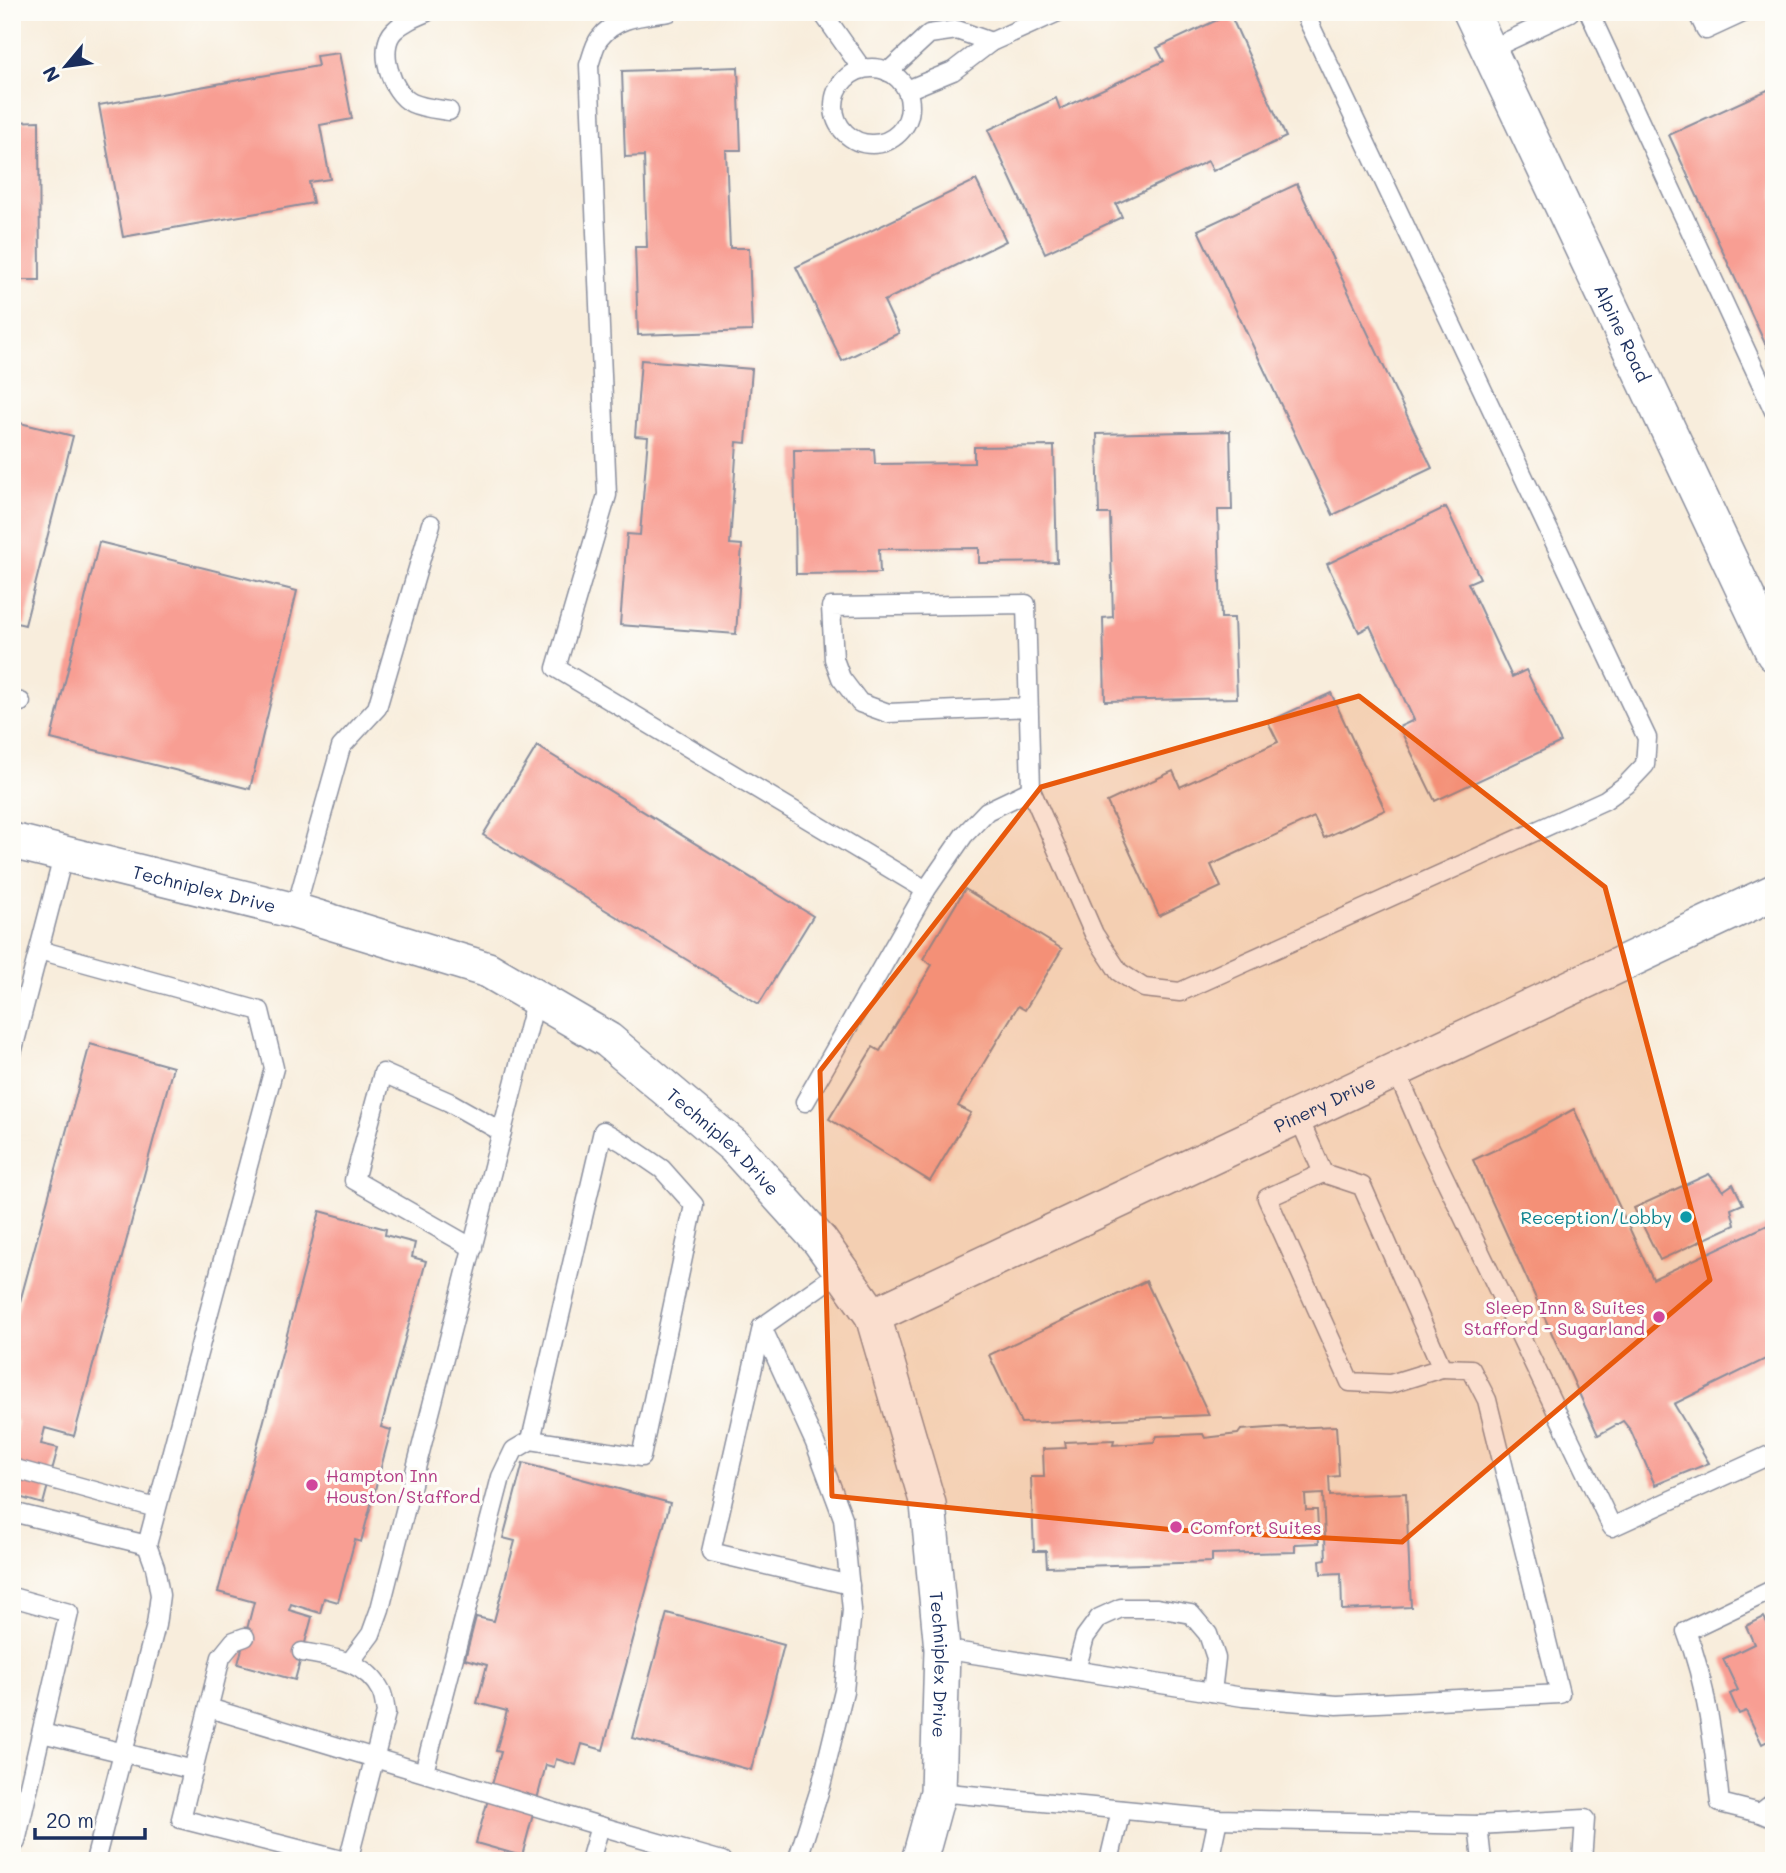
<svg xmlns="http://www.w3.org/2000/svg" width="1786" height="1873" font-family="Mali,sans-serif">
	<style>
		.building { fill: #f89e93 }
		.lines { fill: none; stroke-linecap: round; stroke-linejoin: round }
		.service-casing { stroke: #8a8e9d; stroke-width: 21 }
		.minor-casing { stroke: #8a8e9d; stroke-width: 38 }
		.service { stroke: #fff; stroke-width: 18 }
		.minor { stroke: #fff; stroke-width: 35 }
		.marked { fill: #e8590c; fill-opacity: 0.2; stroke: #e8590c; stroke-width: 5; stroke-linejoin: round }
		.culture-dot { fill: #0f9aa8; stroke: #fdfcf7; stroke-width: 2.5 }
		.hotel-dot { fill: #d1479c; stroke: #fdfcf7; stroke-width: 2.5 }
		.labels { text-anchor: middle; dominant-baseline: central; stroke-width: 6; stroke-linejoin: round; paint-order: stroke }
		.street-label { font-size: 18px; fill: #1b2f5e; stroke: #fdfcf7 }
		.culture-label { font-size: 18px; fill: #0d838f; stroke: #fdfcf7; text-anchor: end }
		.hotel-label { font-size: 18px; fill: #b23c85; stroke: #fdfcf7; text-anchor: start }
	</style>
	<rect width="100%" height="100%" fill="#fdfcf7"/>
	<filter id="ink" filterUnits="userSpaceOnUse"><feTurbulence type="fractalNoise" baseFrequency=".0143" numOctaves="2"/><feDisplacementMap in="SourceGraphic" scale="14" xChannelSelector="R" yChannelSelector="G"/><feConvolveMatrix kernelMatrix="1 2 1 2 8 2 1 2 1" color-interpolation-filters="sRGB"/></filter>
	<filter id="wash" filterUnits="userSpaceOnUse"><feTurbulence type="fractalNoise" baseFrequency=".00686" numOctaves="4" result="noise"/><feDisplacementMap in="SourceGraphic" scale="28" xChannelSelector="R" yChannelSelector="G"/><feGaussianBlur stdDeviation="1.57" result="paint"/><feColorMatrix in="noise" values="0 0 0 0 0 0 0 0 0 0 0 0 0 0 0 0 0 1.4 0 .05"/><feComposite in="paint" operator="in"/></filter>
	<g filter="url(#wash)">
		<rect width="100%" height="100%" fill="#f8eddc"/>
		<g id="blocks">
			<g class="building">
				<polygon points="1230,14 1286,137 1213,171 1208,161 1116,204 1122,217 1045,253 988,130 1056,98 1060,109 1164,61 1157,48"/>
				<polygon points="339,53 352,119 320,125 330,179 309,182 313,203 123,237 99,105 318,66 316,56"/>
				<polygon points="738,67 741,150 726,150 730,248 749,248 752,331 638,335 635,247 647,247 644,156 625,157 622,71"/>
				<polygon points="1774,87 1774,363 1669,135"/>
				<polygon points="39,121 40,280 12,280 12,122"/>
				<polygon points="976,180 1006,241 884,301 899,333 842,361 796,267"/>
				<polygon points="1297,184 1432,468 1333,515 1198,230"/>
				<polygon points="641,360 752,369 746,443 737,442 730,544 742,545 736,634 620,625 627,534 640,535 648,437 635,436"/>
				<polygon points="12,421 73,436 25,625 12,622"/>
				<polygon points="1230,431 1232,510 1218,510 1221,618 1234,618 1237,698 1105,701 1103,618 1113,617 1110,514 1099,514 1097,434"/>
				<polygon points="1054,446 1057,562 979,563 979,548 879,549 880,573 796,574 794,450 874,449 875,464 974,463 974,447"/>
				<polygon points="1446,507 1480,578 1468,583 1512,677 1526,670 1561,742 1435,801 1399,727 1414,720 1370,626 1359,632 1327,564"/>
				<polygon points="99,542 297,591 250,789 51,739"/>
				<polygon points="1331,693 1385,810 1324,838 1314,817 1211,865 1221,887 1159,916 1107,802 1173,771 1180,787 1278,742 1268,722"/>
				<polygon points="537,746 813,916 759,1004 483,835"/>
				<polygon points="965,889 1062,949 1025,1010 1018,1006 958,1106 971,1113 930,1181 829,1119 873,1047 880,1051 932,965 923,959"/>
				<polygon points="90,1044 173,1067 74,1436 45,1428 41,1444 58,1448 43,1504 12,1495 12,1434 15,1435 18,1421 12,1419 12,1331"/>
				<polygon points="1574,1109 1653,1279 1774,1222 1774,1355 1674,1404 1709,1463 1655,1485 1631,1431 1623,1421 1598,1435 1473,1160 1523,1137"/>
				<polygon points="1709,1174 1723,1191 1733,1184 1743,1204 1731,1209 1735,1225 1660,1260 1634,1208"/>
				<polygon points="320,1211 386,1229 385,1235 415,1243 412,1257 426,1261 381,1427 391,1430 361,1542 355,1540 338,1602 324,1598 320,1613 291,1604 289,1610 312,1617 295,1680 238,1664 254,1602 218,1592"/>
				<polygon points="1146,1281 1209,1415 1021,1423 989,1355"/>
				<polygon points="1336,1426 1339,1476 1329,1477 1330,1496 1406,1493 1411,1607 1342,1610 1341,1573 1321,1574 1320,1560 1326,1559 1323,1494 1305,1495 1306,1510 1317,1510 1319,1543 1295,1544 1295,1552 1212,1554 1212,1562 1047,1567 1046,1551 1034,1551 1031,1477 1044,1477 1043,1449 1066,1448 1065,1442 1114,1440 1113,1445 1154,1442 1157,1436 1203,1434 1205,1438 1238,1434 1241,1430 1284,1427 1288,1428"/>
				<polygon points="523,1463 670,1503 603,1750 582,1744 576,1765 556,1759 554,1767 546,1765 522,1856 476,1843 501,1752 496,1751 507,1711 477,1703 487,1665 465,1659 476,1617 494,1621 515,1541 503,1538"/>
				<polygon points="667,1613 784,1645 751,1770 633,1738"/>
				<polygon points="1764,1617 1774,1636 1774,1738 1762,1744 1746,1711 1739,1714 1730,1694 1738,1690 1723,1659 1754,1644 1746,1626"/>
			</g>
		</g>
	</g>
	<g filter="url(#ink)">
		<use href="#blocks" fill-opacity="0" stroke="#8a8e9d" stroke-width="2"/>
		<g class="lines">
			<defs>
				<g id="service">
					<path d="M427,12c-12,5 -24,10 -33,19 -17,17 -3,62 18,72 11,5 25,6 37,8"/>
					<path d="M669,12c-26,4 -53,4 -70,27 -5,7 -7,18 -10,26l18,430 -51,173 370,222"/>
					<polyline points="822,12 862,69"/>
					<polyline points="1589,12 1774,411"/>
					<polyline points="1697,12 1706,30 1745,12"/>
					<polyline points="1489,50 1570,12"/>
					<circle cx="872" cy="106" r="38"/>
					<polyline points="888,72 929,34 957,30 991,42"/>
					<polyline points="907,90 953,71 991,42 1058,12"/>
					<polyline points="12,700 21,702"/>
					<polyline points="1029,707 888,713 860,703 841,678 834,659 831,607 1026,604 1031,790 1094,934 1119,972 1144,988 1180,992 1605,800 1626,785 1645,765 1647,738 1304,12"/>
					<polyline points="295,911 341,747 377,708 431,524"/>
					<polyline points="39,950 260,1011 274,1068 147,1545 155,1567 160,1595 156,1625 95,1861"/>
					<polyline points="12,1053 64,853"/>
					<polyline points="1396,1070 1423,1133 1612,1527 1774,1453"/>
					<polyline points="805,1102 926,890 964,835 987,811 1031,790"/>
					<polyline points="1323,1173 1267,1198 1350,1382 1390,1384 1442,1368"/>
					<polyline points="473,1248 354,1180 383,1073 449,1102 502,1132"/>
					<polyline points="762,1327 711,1552 850,1585"/>
					<polyline points="12,1468 156,1508"/>
					<polyline points="12,1512 147,1545"/>
					<path d="M1774,1589l-88,42c21,54 28,114 34,172l40,10 14,6"/>
					<polyline points="12,1597 69,1613 16,1842 12,1841"/>
					<polyline points="245,1637 234,1641 221,1657 181,1819 345,1861"/>
					<polyline points="942,1649 1243,1697 1337,1705 1560,1694 1487,1400 1471,1369 1442,1368 1362,1186 1323,1173 1298,1116"/>
					<path d="M302,1652c31,6 63,8 79,39 3,6 4,15 5,22l-38,148"/>
					<polyline points="350,1662 371,1634 380,1609 536,998"/>
					<polyline points="1076,1670 1085,1637 1099,1618 1121,1608 1157,1608 1191,1614 1208,1634 1216,1658 1212,1692"/>
					<polyline points="209,1708 600,1826 722,1861"/>
					<polyline points="42,1733 194,1770"/>
					<polyline points="424,1772 501,1477 514,1450 531,1440 641,1457 694,1205 662,1169 624,1143 603,1131 531,1440"/>
					<polyline points="938,1792 1218,1819 1478,1825 1482,1861"/>
					<polyline points="1760,1813 1774,1802"/>
					<polyline points="1478,1825 1585,1819 1582,1861"/>
					<polyline points="590,1861 600,1826"/>
					<polyline points="797,1861 821,1786 844,1691 852,1610 843,1518 815,1443 762,1327 841,1271"/>
					<polyline points="1109,1861 1121,1810"/>
					<polyline points="1209,1861 1218,1819"/>
				</g>
				<g id="minor">
					<path id="s1" d="M1471,12l303,642"/>
					<path id="s2" d="M12,841l283,70 193,59 120,70 126,106 86,95 53,75 55,188 14,145 -4,143 -19,69"/>
					<path id="s3" d="M873,1316l901,-424"/>
				</g>
			</defs>
			<use href="#service" class="service-casing"/>
			<use href="#minor" class="minor-casing"/>
			<use href="#service" class="service"/>
			<use href="#minor" class="minor"/>
		</g>
	</g>
	<path class="marked" d="M1359,696l246,191 105,393 -308,262 -227,-12 -343,-34 -12,-425 221,-284z"/>
	<circle class="culture-dot" cx="1686" cy="1217" r="7"/>
	<g class="hotel-dot">
		<circle cx="1659" cy="1317" r="7"/>
		<circle cx="312" cy="1485" r="7"/>
		<circle cx="1176" cy="1527" r="7"/>
	</g>
	<g class="labels">
		<g class="street-label">
			<text stroke="none"><textPath href="#s1" startOffset="355">Alpine Road</textPath></text>
			<text stroke="none"><textPath href="#s2" startOffset="198">Techniplex Drive</textPath></text>
			<text stroke="none"><textPath href="#s3" startOffset="499">Pinery Drive</textPath></text>
			<text stroke="none"><textPath href="#s2" startOffset="786">Techniplex Drive</textPath></text>
			<text stroke="none"><textPath href="#s2" startOffset="1374">Techniplex Drive</textPath></text>
		</g>
		<g class="culture-label">
			<text x="1672" y="1217">Reception/Lobby</text>
		</g>
		<g class="hotel-label">
			<text x="1645" y="1307" text-anchor="end">Sleep Inn &amp; Suites<tspan x="1645" dy="21">Stafford - Sugarland</tspan></text>
			<text x="326" y="1475">Hampton Inn<tspan x="326" dy="21">Houston/Stafford</tspan></text>
			<text x="1190" y="1527">Comfort Suites</text>
		</g>
	</g>
	<rect width="1786" height="1873" fill="none" stroke="#fdfcf7" stroke-width="42"/>
	<g transform="translate(66 66) rotate(241)" stroke="#fdfcf7" stroke-width="5" paint-order="stroke">
	<path d="M0-5L12 26L0 18L-12 26Z" fill="#1b2f5e"/>
	<text y="-10" font-size="19" font-weight="bold" text-anchor="middle" fill="#1b2f5e">N</text>
	</g>
	<path d="M35 1828v10h110v-10" fill="none" stroke="#1b2f5e" stroke-width="3.5"/>
	<text x="46" y="1828" font-size="21" fill="#1b2f5e" stroke="#fdfcf7" stroke-width="5" paint-order="stroke">20 m</text>
</svg>
